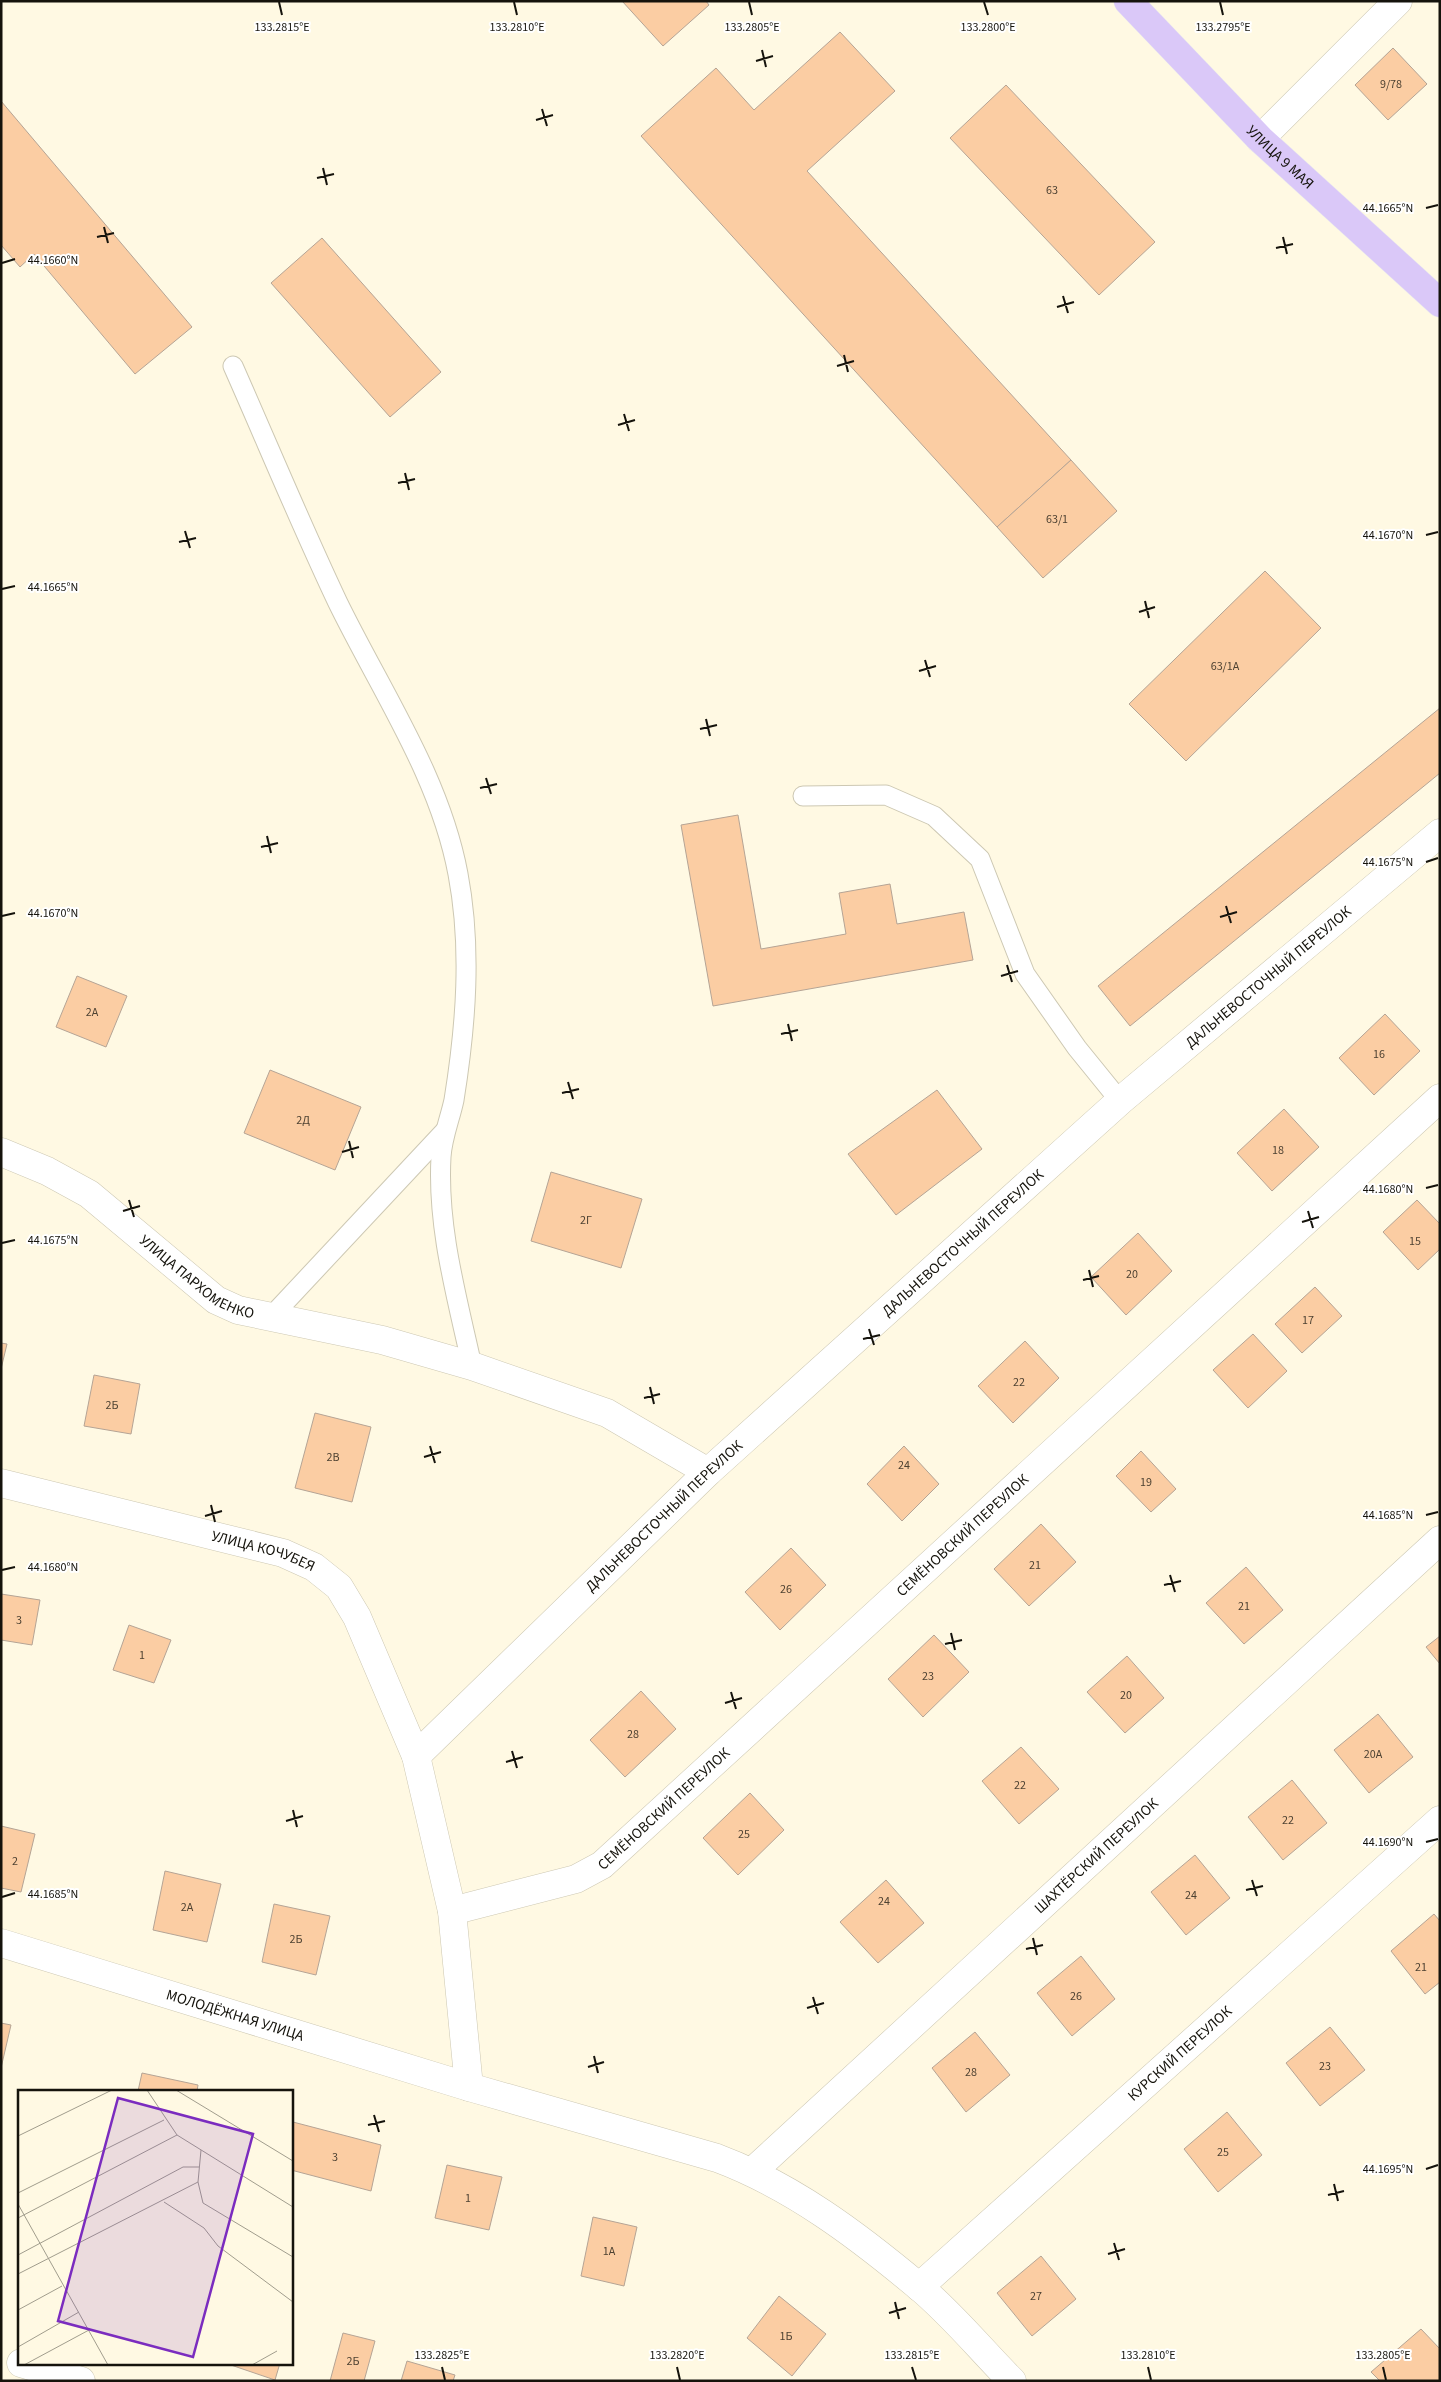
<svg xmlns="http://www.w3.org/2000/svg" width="1441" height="2382" font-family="'Source Sans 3',sans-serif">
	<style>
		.building { fill: #fbcda3; stroke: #b5a495 }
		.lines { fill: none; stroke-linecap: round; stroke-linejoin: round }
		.lane-casing { stroke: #cdc8b3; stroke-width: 21 }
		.street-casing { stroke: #cdc8b3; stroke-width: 29 }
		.primary-casing { stroke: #ececec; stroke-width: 29 }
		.lane { stroke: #fff; stroke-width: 19 }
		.street { stroke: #fff; stroke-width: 28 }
		.primary { stroke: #dac8f8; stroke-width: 28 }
		.ticks { fill: none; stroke: #15130c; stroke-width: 2 }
		.labels { text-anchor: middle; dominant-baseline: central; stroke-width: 4; stroke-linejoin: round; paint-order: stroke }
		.number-label { font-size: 12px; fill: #4e4232 }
		.street-label { font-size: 15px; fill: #15130c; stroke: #fff }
		.inset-road { fill: none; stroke: #a19d8d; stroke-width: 1 }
		.view { fill: #7b2cbf; fill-opacity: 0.15; stroke: #7b2cbf; stroke-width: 2.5 }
		.inset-edge { fill: none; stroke: #15130c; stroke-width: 2.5 }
		.ticks-label { font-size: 12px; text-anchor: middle; fill: #15130c; stroke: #fff; stroke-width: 4; stroke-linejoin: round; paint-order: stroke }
	</style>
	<rect width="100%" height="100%" fill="#fff9e3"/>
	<g class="building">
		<polygon points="622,1 706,1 709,5 663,46"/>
		<polygon points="840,32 895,91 807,171 1071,460 997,527 641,136 716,68 754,110"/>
		<polygon points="1393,48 1427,84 1388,120 1355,85"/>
		<polygon points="1006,85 1155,242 1099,295 950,138"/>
		<polygon points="1,101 192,327 135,374 34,254 20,267 1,245"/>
		<polygon points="322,238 441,372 390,417 271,283"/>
		<polygon points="1071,460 1117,511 1043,578 997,527"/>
		<polygon points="1265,571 1321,628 1186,761 1129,704"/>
		<polygon points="1440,708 1440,773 1130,1026 1098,986"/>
		<polygon points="738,815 761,949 846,934 839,893 890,884 897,924 964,912 973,960 713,1006 681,825"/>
		<polygon points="77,976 127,996 106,1047 56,1027"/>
		<polygon points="1385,1014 1420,1051 1374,1095 1339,1058"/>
		<polygon points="270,1070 361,1107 335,1170 244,1133"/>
		<polygon points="937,1090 982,1149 896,1215 848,1154"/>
		<polygon points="1284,1109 1319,1147 1272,1191 1237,1153"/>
		<polygon points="551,1172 642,1199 621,1268 531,1241"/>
		<polygon points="1417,1200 1440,1224 1440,1249 1418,1270 1383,1232"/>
		<polygon points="1138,1233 1172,1271 1126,1315 1091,1277"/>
		<polygon points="1315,1287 1342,1316 1302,1353 1275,1324"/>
		<polygon points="1253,1334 1287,1371 1248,1408 1213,1370"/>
		<polygon points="1025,1341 1059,1378 1013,1423 978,1386"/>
		<polygon points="1,1343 7,1344 1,1369"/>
		<polygon points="94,1375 140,1384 131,1434 84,1426"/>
		<polygon points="315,1413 371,1427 352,1502 295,1488"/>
		<polygon points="904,1446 939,1484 902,1521 867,1484"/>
		<polygon points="1141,1451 1176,1489 1151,1512 1116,1476"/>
		<polygon points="1041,1524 1076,1562 1029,1606 994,1569"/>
		<polygon points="791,1548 826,1585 780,1630 745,1592"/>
		<polygon points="1246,1567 1283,1610 1244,1644 1206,1603"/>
		<polygon points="1,1594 40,1600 32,1645 1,1640"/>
		<polygon points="129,1625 171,1640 154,1683 113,1670"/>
		<polygon points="934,1635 969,1672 923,1717 888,1679"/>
		<polygon points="1440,1636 1440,1664 1426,1647"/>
		<polygon points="1127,1656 1164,1698 1125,1733 1087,1692"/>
		<polygon points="641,1691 676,1729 625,1777 590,1740"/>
		<polygon points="1378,1714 1413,1757 1369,1793 1334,1750"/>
		<polygon points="1021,1747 1059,1789 1019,1824 982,1781"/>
		<polygon points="1292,1780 1327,1823 1283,1860 1248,1817"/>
		<polygon points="750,1793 784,1830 738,1875 703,1838"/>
		<polygon points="1,1826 35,1834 21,1892 1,1888"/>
		<polygon points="1195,1855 1230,1898 1186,1935 1151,1892"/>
		<polygon points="165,1871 221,1884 207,1942 153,1930"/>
		<polygon points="886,1880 924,1923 878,1963 840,1922"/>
		<polygon points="274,1904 330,1916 316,1975 262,1962"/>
		<polygon points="1434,1914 1440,1921 1440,1982 1425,1994 1391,1951"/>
		<polygon points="1081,1956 1115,1999 1072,2036 1037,1993"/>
		<polygon points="1,2023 11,2025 1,2068"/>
		<polygon points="1330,2027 1365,2070 1320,2106 1286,2063"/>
		<polygon points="975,2032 1010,2075 966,2112 932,2068"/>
		<polygon points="142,2073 198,2085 197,2091 138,2091"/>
		<polygon points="1227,2112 1262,2155 1218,2192 1184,2149"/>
		<polygon points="293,2122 381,2145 371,2191 291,2170"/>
		<polygon points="447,2165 502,2177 489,2230 435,2218"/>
		<polygon points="593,2217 637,2227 624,2286 581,2276"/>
		<polygon points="1041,2256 1076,2299 1032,2336 997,2293"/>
		<polygon points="779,2296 826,2334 792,2376 747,2338"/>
		<polygon points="1421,2329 1440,2349 1440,2381 1380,2381 1371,2372"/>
		<polygon points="343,2333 375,2341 364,2381 330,2381"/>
		<polygon points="407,2361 455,2375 453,2381 401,2381"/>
		<polygon points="225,2363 280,2363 275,2380"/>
	</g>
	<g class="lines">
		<defs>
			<g id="lane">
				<path d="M233,366c35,79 68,159 105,237 43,88 102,174 120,271 14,74 8,151 -4,226 -4,19 -12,38 -13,57 -4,71 16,140 31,209"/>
				<polyline points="803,796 886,795 934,816 980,859 1025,974 1077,1048 1120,1101"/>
				<polyline points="270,1318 445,1131"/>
			</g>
			<g id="street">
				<polyline points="1260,139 1398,1"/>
				<path id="s1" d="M1,1152l46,19 42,23 127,106 22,10 144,30 90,26 135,47 101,59"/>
				<path id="s2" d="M1,1483l282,70 31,14 25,20 18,30 59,139 36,155 17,176"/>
				<path id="s3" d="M416,1756l292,-284 412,-371 320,-268"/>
				<path id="s4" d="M452,1911l124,-32 26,-14 838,-767"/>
				<path id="s5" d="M1,1943l468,144 248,71c75,28 140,77 201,128 34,28 63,64 94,95"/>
				<path id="s6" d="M753,2171l687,-631"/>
				<path id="s7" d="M919,2287l521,-467"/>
				<polyline points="21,2363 81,2381"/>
			</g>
			<g id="primary">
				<path id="s8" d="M1128,1l132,138 180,164"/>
			</g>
		</defs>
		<use href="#lane" class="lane-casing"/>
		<use href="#street" class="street-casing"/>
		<use href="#primary" class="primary-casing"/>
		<use href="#lane" class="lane"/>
		<use href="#street" class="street"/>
		<use href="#primary" class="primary"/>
	</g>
	<path class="ticks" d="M279,2l3,13M514,2l3,13M749,2l3,13M984,2l4,13M1220,2l3,13M762,50l4,17M756,61l17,-5M542,109l5,17M536,120l17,-5M323,168l4,17M317,178l17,-4M1426,208l12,-3M104,227l4,16M97,237l17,-4M1283,237l4,17M1276,248l17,-4M2,263l13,-4M1063,296l5,17M1057,307l17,-5M844,355l4,17M837,366l17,-5M624,414l5,17M618,425l17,-5M405,473l4,17M398,483l17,-4M185,531l5,17M1426,535l12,-3M179,542l17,-4M2,589l13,-3M1145,601l4,17M1139,612l16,-5M925,660l5,17M919,671l17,-5M706,719l4,17M700,729l17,-4M486,778l5,16M480,788l17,-4M267,836l4,17M261,847l17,-4M1426,862l12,-4M1226,906l5,17M2,916l13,-3M1220,917l17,-5M1007,965l5,17M1001,976l17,-5M788,1024l4,17M781,1034l17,-4M568,1082l5,17M562,1093l17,-4M349,1141l4,17M342,1152l17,-5M1426,1188l12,-3M129,1200l5,17M123,1211l17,-5M1308,1211l5,17M1302,1222l17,-5M2,1243l13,-3M1089,1270l4,17M1083,1280l16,-4M869,1329l5,16M863,1339l17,-4M650,1387l4,17M644,1398l16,-4M430,1446l5,17M424,1457l17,-5M211,1505l4,17M1426,1515l12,-3M205,1516l17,-5M2,1570l13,-3M1170,1575l5,17M1164,1585l17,-4M951,1633l4,17M945,1644l17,-4M731,1692l5,17M725,1703l17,-5M512,1751l5,17M506,1762l17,-5M293,1810l4,17M286,1821l17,-5M1426,1842l12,-3M1252,1880l5,16M1246,1890l17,-4M2,1897l13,-4M1033,1938l4,17M1026,1949l17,-4M813,1997l5,17M807,2008l17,-5M594,2056l4,17M588,2067l16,-5M374,2115l5,17M368,2125l17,-4M1426,2169l12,-4M1334,2184l4,17M1328,2195l16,-4M1114,2243l5,17M1108,2254l17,-5M895,2302l4,17M889,2313l17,-5M442,2367l3,13M677,2367l3,13M912,2367l4,13M1148,2367l3,13M1383,2367l3,13"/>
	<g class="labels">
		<g class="number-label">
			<text x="1391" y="84">9/78</text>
			<text x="1052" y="190">63</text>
			<text x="1057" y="519">63/1</text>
			<text x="1225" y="666">63/1А</text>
			<text x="92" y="1012">2А</text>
			<text x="1379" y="1054">16</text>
			<text x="303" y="1120">2Д</text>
			<text x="1278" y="1150">18</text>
			<text x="586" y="1220">2Г</text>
			<text x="1415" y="1241">15</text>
			<text x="1132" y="1274">20</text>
			<text x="1308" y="1320">17</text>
			<text x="1019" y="1382">22</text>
			<text x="112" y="1405">2Б</text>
			<text x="333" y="1457">2В</text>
			<text x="904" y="1465">24</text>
			<text x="1146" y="1482">19</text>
			<text x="1035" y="1565">21</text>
			<text x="786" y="1589">26</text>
			<text x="1244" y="1606">21</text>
			<text x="19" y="1620">3</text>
			<text x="142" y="1655">1</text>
			<text x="928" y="1676">23</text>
			<text x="1126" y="1695">20</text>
			<text x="633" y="1734">28</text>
			<text x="1373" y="1754">20А</text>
			<text x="1020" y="1785">22</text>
			<text x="1288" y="1820">22</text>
			<text x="744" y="1834">25</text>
			<text x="15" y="1861">2</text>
			<text x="1191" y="1895">24</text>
			<text x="884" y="1901">24</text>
			<text x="187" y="1907">2А</text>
			<text x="296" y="1939">2Б</text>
			<text x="1421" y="1967">21</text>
			<text x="1076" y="1996">26</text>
			<text x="1325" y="2066">23</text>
			<text x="971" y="2072">28</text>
			<text x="1223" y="2152">25</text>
			<text x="335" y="2157">3</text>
			<text x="468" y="2198">1</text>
			<text x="609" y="2251">1А</text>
			<text x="1036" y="2296">27</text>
			<text x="786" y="2336">1Б</text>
			<text x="353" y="2361">2Б</text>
		</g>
		<g class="street-label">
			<text stroke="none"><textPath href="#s8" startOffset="218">УЛИЦА 9 МАЯ</textPath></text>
			<text stroke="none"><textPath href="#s3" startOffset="1155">ДАЛЬНЕВОСТОЧНЫЙ ПЕРЕУЛОК</textPath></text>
			<text stroke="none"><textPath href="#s3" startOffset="750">ДАЛЬНЕВОСТОЧНЫЙ ПЕРЕУЛОК</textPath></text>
			<text stroke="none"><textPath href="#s1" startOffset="235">УЛИЦА ПАРХОМЕНКО</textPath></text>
			<text stroke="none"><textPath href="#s3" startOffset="345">ДАЛЬНЕВОСТОЧНЫЙ ПЕРЕУЛОК</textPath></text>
			<text stroke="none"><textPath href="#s4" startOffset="646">СЕМЁНОВСКИЙ ПЕРЕУЛОК</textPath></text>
			<text stroke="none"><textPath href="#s2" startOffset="271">УЛИЦА КОЧУБЕЯ</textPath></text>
			<text stroke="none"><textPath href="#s4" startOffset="241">СЕМЁНОВСКИЙ ПЕРЕУЛОК</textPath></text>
			<text stroke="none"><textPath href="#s6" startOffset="466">ШАХТЁРСКИЙ ПЕРЕУЛОК</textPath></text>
			<text stroke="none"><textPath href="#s5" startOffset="245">МОЛОДЁЖНАЯ УЛИЦА</textPath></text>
			<text stroke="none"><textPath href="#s7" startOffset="350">КУРСКИЙ ПЕРЕУЛОК</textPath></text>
		</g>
	</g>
	<g transform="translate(18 2090)">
		<rect width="275" height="275" fill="#fff9e3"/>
		<path class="inset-road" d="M129,0l30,45 116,72M158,0l117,71M0,46l94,-46M183,60l-3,32 5,21 90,54M0,103l146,-73M146,112l40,26 14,18 75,56M0,114l90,161M0,128l159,-83M0,165l165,-88h16M0,184l180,-92M0,220l44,-24M0,257l61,-35M6,275l65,-35M234,275l25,-14"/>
		<path class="view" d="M100,8l135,36 -60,223 -135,-36z"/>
		<rect width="275" height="275" class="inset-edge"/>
	</g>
	<g class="ticks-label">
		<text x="282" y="31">133.2815°E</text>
		<text x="517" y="31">133.2810°E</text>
		<text x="752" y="31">133.2805°E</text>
		<text x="988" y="31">133.2800°E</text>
		<text x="1223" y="31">133.2795°E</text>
		<text x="1388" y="212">44.1665°N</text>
		<text x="53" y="264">44.1660°N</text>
		<text x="1388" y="539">44.1670°N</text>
		<text x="53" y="591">44.1665°N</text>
		<text x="1388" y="866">44.1675°N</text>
		<text x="53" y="917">44.1670°N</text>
		<text x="1388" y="1193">44.1680°N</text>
		<text x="53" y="1244">44.1675°N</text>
		<text x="1388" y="1519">44.1685°N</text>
		<text x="53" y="1571">44.1680°N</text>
		<text x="1388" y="1846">44.1690°N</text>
		<text x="53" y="1898">44.1685°N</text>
		<text x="1388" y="2173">44.1695°N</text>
		<text x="442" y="2359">133.2825°E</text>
		<text x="677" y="2359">133.2820°E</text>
		<text x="912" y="2359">133.2815°E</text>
		<text x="1148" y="2359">133.2810°E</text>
		<text x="1383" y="2359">133.2805°E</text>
	</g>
	<rect width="1441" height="2382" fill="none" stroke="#15130c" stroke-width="5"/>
</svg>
